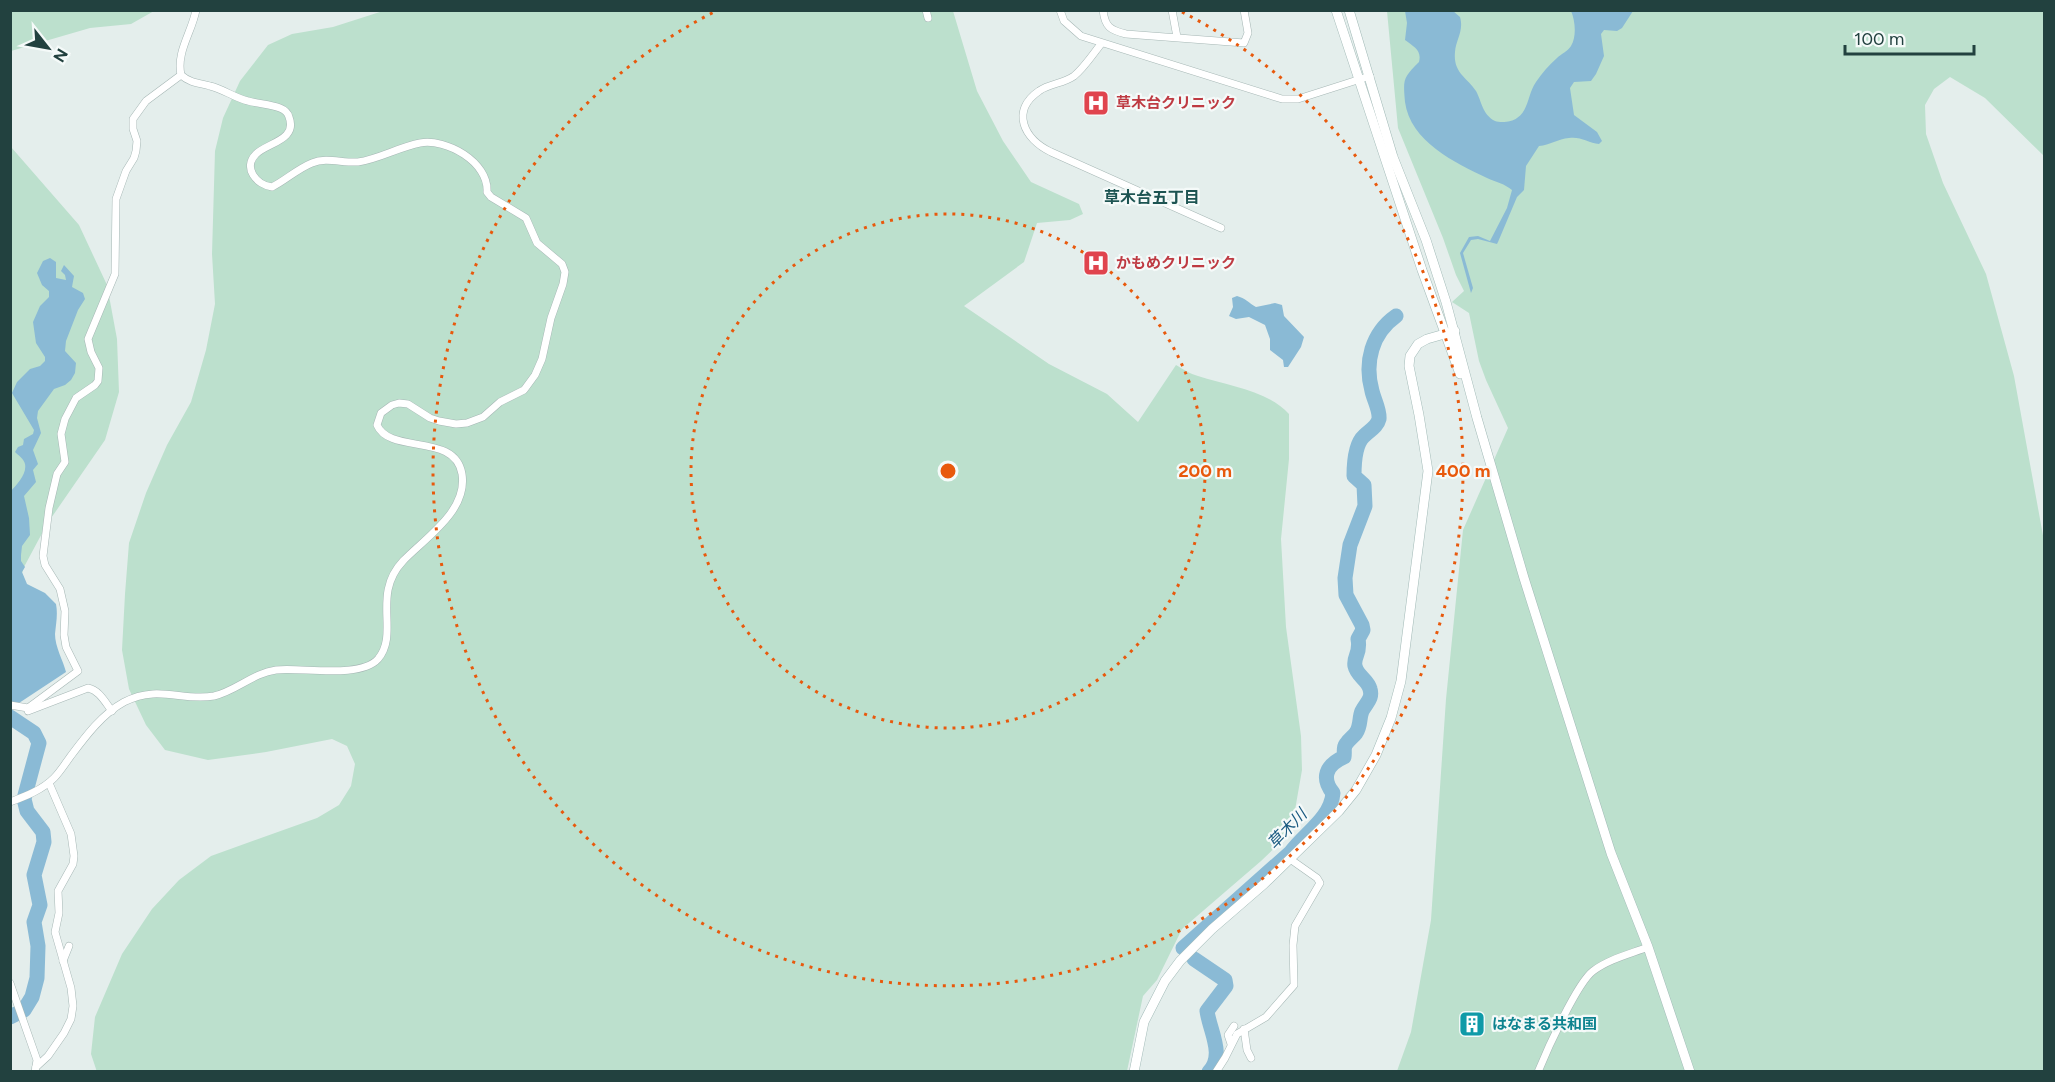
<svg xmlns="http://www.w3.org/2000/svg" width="2055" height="1082" font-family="Figtree,'Noto Sans JP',sans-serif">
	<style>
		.green { fill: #bce0cd }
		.water { fill: #8abad5 }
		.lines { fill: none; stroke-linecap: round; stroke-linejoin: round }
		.river { stroke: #8abad5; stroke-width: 15 }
		.street-casing { stroke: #a6b7b5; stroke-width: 8 }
		.secondary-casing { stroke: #a2bab7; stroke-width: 10 }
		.street { stroke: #fff; stroke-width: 7 }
		.secondary { stroke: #fff; stroke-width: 9 }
		.ring { fill: none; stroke: #e8590c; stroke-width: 3; stroke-dasharray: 3 6 }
		.labels { text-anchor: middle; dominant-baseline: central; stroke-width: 4.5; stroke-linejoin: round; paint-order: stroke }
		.health-label { font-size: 15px; font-weight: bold; fill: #be3a42; stroke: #f5faf9; text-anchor: start }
		.culture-label { font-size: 15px; font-weight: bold; fill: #0d838f; stroke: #f5faf9; text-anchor: start }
		.neighbourhood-label { font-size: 16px; font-weight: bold; fill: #1d5452; stroke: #f5faf9 }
		.water-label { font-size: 16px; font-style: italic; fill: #195a80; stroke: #f5faf9 }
		.centre { fill: #e8590c; stroke: #f5faf9; stroke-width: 3 }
		.ring-label { font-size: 18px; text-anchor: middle; font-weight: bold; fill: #e8590c; stroke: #f5faf9; stroke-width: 4.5; stroke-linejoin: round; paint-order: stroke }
	</style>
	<rect width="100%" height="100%" fill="#e4eeec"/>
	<g class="green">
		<polygon points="11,10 154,10 154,11 131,24 90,28 11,51"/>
		<path d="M383,11h570l24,80 26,50 28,41 48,22 4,10 -13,6 -33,3 -13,39 -60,44 85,58 58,30 31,28 38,-57c7,4 14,9 22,11 30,10 69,14 91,38v45l-8,80 5,88 15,109 1,34 -7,40 -8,26 -26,25 -79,68 -25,51 -14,16 -16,75 -1030,1 -6,-18 4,-37 27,-63 30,-45 27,-29 32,-24 106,-38 22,-13 12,-19 4,-22 -8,-18 -15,-7 -66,13 -58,8 -43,-10 -19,-25 -17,-36 -7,-39 3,-56 4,-51 17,-50 21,-48 24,-43 15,-52 9,-46 -3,-50 3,-103 8,-33 17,-37 28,-36 24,-11 41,-7z"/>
		<polygon points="1387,11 2044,11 2044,156 1985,98 1950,77 1934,89 1925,105 1926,134 1943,183 1986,274 2014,376 2044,541 2044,1071 1397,1071 1411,1032 1431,920 1446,699 1463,530 1508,428 1486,380 1479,361 1469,313 1452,302 1464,291 1456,275 1443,238 1398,128"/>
		<polygon points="11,147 79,225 107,285 117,339 119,392 105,440 47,524 24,567 11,607"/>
	</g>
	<g class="water">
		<path d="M1405,11h48l7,6c4,14 -4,22 -5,35 -2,21 12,25 21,39 6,11 6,23 19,30 6,2 17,1 22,-3 12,-8 11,-25 19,-36 6,-9 13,-17 21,-24 4,-4 11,-7 14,-12 6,-10 4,-26 0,-35h62l-11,17 -5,3 -13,-1 -3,4 3,22 -8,18 -5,7 -17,1 -4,6 4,27 23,17 5,9 -3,3c-10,-1 -19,-8 -30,-6 -11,1 -19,7 -30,8l-13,20 -2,24 -7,7 -19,45 -1,2 -19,-5 -7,1 -8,13 10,35 -2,5 -11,-40 9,-16 9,-1 12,5 17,-33 5,-18c-7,-6 -16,-8 -25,-12 -32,-15 -77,-37 -82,-76 -2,-23 -2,-24 14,-40 3,-12 -5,-15 -14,-22l2,-17z"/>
		<path d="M50,258l6,4v16l10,2 -1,-5 -4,-4 3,-6 10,11 -2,11 11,6 2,6 -7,11 -12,31 -1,10 11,12 -1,10 -4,7 -6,5 -11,4 -16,22 -1,7 4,15 -8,17 5,14 -5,6 3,12 -12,14 5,22 1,17 -8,11 -1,9v6l4,6 -3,5 5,12 18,9 11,11c2,10 0,20 -1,30 0,13 8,26 11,38l-50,33 -5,-2v-212c6,-7 16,-17 14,-27 -1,-5 -7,-9 -10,-12l3,-5 5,-2 1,-6 9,-5 1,-4 -22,-37 5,-11 13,-13 10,-3 5,-5v-4l-9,-14 -3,-21 7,-16 9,-9v-6l-7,-6 -5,-12 6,-12z"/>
		<path d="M1237,296c8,2 12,7 19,11l19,-4 7,2 2,11 20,21 -3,10 -13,20h-4l-1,-7 -13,-10v-11l-5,-14 -16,-8 -13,2 -7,-3 4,-9 -1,-9z"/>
	</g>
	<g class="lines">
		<g class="river">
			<polyline points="10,717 34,733 39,743 24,799 27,811 43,832 44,842 34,875 40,905 34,922 38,946 37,978 32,997 24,1010 10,1017"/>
			<path d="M1183,948l108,-96c14,-19 40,-34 42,-59 -12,-15 -7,-28 11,-36 1,-5 -1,-9 2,-13 3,-5 7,-7 10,-11 5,-7 3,-15 6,-22 4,-8 11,-12 8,-22 -2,-9 -13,-13 -15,-23 -2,-10 6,-12 3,-27l5,-9 -1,-5 -16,-30 -1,-17 5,-33 15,-39 -1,-21 -10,-9c0,-11 1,-32 10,-40 6,-6 13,-9 15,-17 1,-9 -5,-19 -7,-28 -8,-29 0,-58 24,-75"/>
			<path d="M1194,959l31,21 1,6 -19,25c3,21 18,44 2,61"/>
		</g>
		<defs>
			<g id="street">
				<polyline points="926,10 928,18"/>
				<polyline points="1060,10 1064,21 1081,36 1282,99 1298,99 1370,76"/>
				<path d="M1103,10c2,17 7,20 23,24l118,9 4,-10 -4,-23"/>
				<polyline points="1172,10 1177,37"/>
				<path d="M1101,44c-8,10 -17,24 -27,32 -11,8 -24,7 -35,15 -29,20 -15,48 12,61l170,76"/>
				<polyline points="10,705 28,708 78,671 66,647 64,635 65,611 60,589 45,565 43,556 49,508 57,474 65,462 61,434 65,419 76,398 95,385 98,381 99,368 91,352 88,339 115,274 116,199 126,171 134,158 136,151 137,141 133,129 133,119 146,101 181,75"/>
				<path d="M28,711l60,-23c11,2 17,14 24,23"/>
				<path d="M10,802c16,-6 32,-12 44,-24 6,-6 11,-14 16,-21 15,-20 32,-43 54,-55 35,-18 58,0 90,-6 22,-5 39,-23 62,-26 25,-3 84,9 102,-11 22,-26 -7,-64 25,-98 22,-23 65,-50 59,-87 -7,-42 -72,-19 -85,-49l4,-12 11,-8 7,-2 9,1 22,14 9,3 17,3 11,-1 16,-6 17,-15 24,-12 11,-15 7,-16 9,-41 12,-34 2,-12 -3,-8 -25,-21 -11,-25 -35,-21 -4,-5c2,-30 -41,-54 -67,-49 -21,4 -41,16 -62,19 -16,1 -32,-5 -46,1 -15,6 -26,17 -40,24 -15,-2 -30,-19 -16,-33 11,-11 42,-14 33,-37 -1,-4 -4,-7 -9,-9 -10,-4 -21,-4 -32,-7 -13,-3 -25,-12 -38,-15 -11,-3 -20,-3 -29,-11 -5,-23 11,-43 15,-65"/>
				<polyline points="63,961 69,946"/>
				<polyline points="10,983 37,1060 35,1072"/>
				<polyline points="1244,1029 1247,1050 1251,1058"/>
				<polyline points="1231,1044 1228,1035 1234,1026"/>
				<polyline points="36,1067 48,1056 64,1033 71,1019 73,1006 71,988 55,932 59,913 58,891 73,864 74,856 71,834 49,783"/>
				<polyline points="1216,1072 1225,1058 1237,1034 1266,1017 1294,985 1293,945 1295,926 1320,883 1317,878 1290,859"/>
				<path d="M1538,1072c9,-22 39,-89 55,-101 16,-12 37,-17 55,-24"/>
			</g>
			<g id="secondary">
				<polyline points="1336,10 1422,270 1460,374"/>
				<polyline points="1349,10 1393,157 1426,240 1446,302 1477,418 1524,578 1611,853 1648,947 1690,1072"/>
				<polyline points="1134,1072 1144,1022 1165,981 1180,961 1212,929 1264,884 1339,811 1356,790 1376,755 1391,718 1401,681 1428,471 1419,415 1409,366 1410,356 1418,344 1427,339 1455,331"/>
			</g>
		</defs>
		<use href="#street" class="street-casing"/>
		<use href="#secondary" class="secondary-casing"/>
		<use href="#street" class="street"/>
		<use href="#secondary" class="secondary"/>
	</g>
	<g class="ring">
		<circle cx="948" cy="471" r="257"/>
		<path d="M1182 12A515 515 0 1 1 714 12"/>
	</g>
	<defs>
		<symbol id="hospital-square" viewBox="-11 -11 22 22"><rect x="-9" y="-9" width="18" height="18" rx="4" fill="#e0444e" stroke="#f5faf9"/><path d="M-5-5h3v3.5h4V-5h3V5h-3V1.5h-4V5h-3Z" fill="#fff"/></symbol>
		<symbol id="building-square" viewBox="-11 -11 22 22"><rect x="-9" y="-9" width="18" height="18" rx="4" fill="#0f9aa8" stroke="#f5faf9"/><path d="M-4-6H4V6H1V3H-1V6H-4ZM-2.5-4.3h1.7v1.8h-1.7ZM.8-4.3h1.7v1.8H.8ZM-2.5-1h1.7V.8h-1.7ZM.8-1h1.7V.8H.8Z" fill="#fff"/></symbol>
	</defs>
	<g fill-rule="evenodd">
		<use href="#hospital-square" x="1081" y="88" width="30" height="30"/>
		<use href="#hospital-square" x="1081" y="248" width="30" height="30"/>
		<use href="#building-square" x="1457" y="1009" width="30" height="30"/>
	</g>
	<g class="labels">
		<g class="health-label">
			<text x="1116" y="103">草木台クリニック</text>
			<text x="1116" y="263">かもめクリニック</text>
		</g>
		<g class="culture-label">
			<text x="1492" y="1024">はなまる共和国</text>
		</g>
		<g class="neighbourhood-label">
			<text x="1152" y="197">草木台五丁目</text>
		</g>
		<g class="water-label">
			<text transform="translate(1287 829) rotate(-46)">草木川</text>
		</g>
	</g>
	<circle cx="948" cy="471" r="9" class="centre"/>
	<g class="ring-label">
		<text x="1205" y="477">200 m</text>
		<text x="1463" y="477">400 m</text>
	</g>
	<rect width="2055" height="1082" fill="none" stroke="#22413f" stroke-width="24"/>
	<g transform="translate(48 48) rotate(121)" stroke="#f5faf9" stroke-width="4.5" paint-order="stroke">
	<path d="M0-4.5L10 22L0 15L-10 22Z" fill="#22413f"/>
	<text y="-9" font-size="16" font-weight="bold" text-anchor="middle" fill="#22413f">N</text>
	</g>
	<path d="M1845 45v9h129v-9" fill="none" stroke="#22413f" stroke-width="3"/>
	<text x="1854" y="45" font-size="18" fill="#22413f" stroke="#f5faf9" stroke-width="4.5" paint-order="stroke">100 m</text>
</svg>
